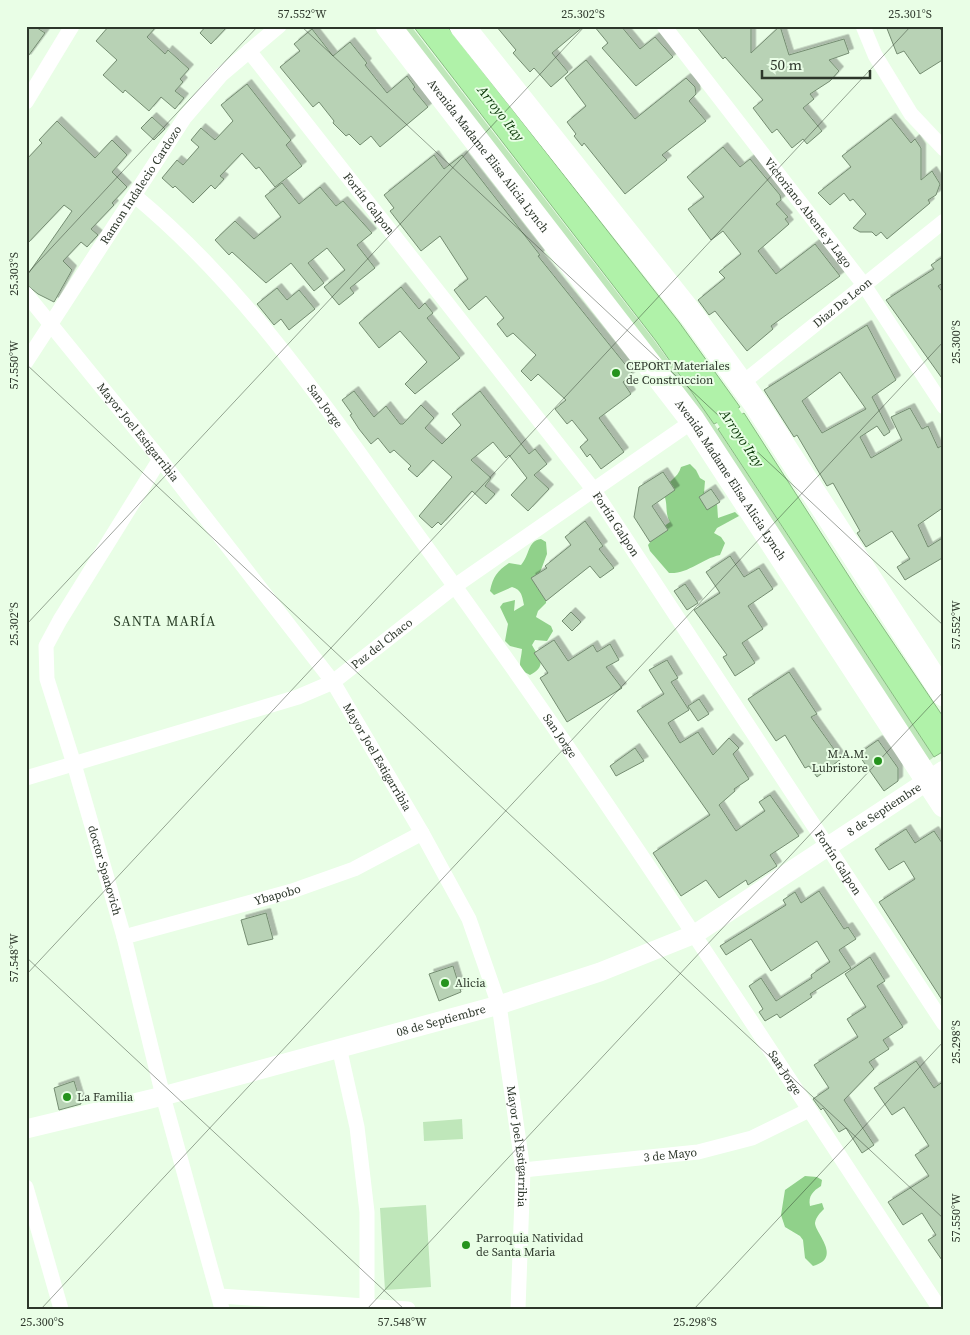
<svg xmlns="http://www.w3.org/2000/svg" width="970" height="1335" font-family="'Source Serif 4',serif">
	<style>
		.green { fill: #bfe7ba }
		.forest { fill: #90d18a }
		.water { fill: #b0f2a9; stroke: #89ba83 }
		.lines { fill: none; stroke-linecap: round; stroke-linejoin: round }
		.river { stroke: #b0f2a9; stroke-width: 26 }
		.building { fill: #b8d2b5; stroke: #758d72; fill-rule: evenodd; filter: url(#shadow) }
		.minor { stroke: #fff; stroke-width: 15 }
		.tertiary { stroke: #fff; stroke-width: 19 }
		.trunk { stroke: #fff; stroke-width: 25 }
		.ticks { fill: none; stroke: #2d372b; stroke-width: 1; stroke-opacity: 0.45 }
		.poi-dot { fill: #25931d; stroke: #e9fee6; stroke-width: 2 }
		.labels { text-anchor: middle; dominant-baseline: central; stroke-width: 4; stroke-linejoin: round; paint-order: stroke }
		.street-label { font-size: 12px; fill: #2d372b; stroke: #e9fee6 }
		.poi-label { font-size: 12px; fill: #2d372b; stroke: #e9fee6; text-anchor: start }
		.water-label { font-size: 14px; font-style: italic; fill: #0a3807; stroke: #e9fee6 }
		.neighbourhood-label { font-size: 14px; letter-spacing: 1px; fill: #2a3f28; stroke: #e9fee6 }
		.neatline { fill: none; stroke: #2d372b; stroke-width: 2 }
		.ticks-label { font-size: 12px; text-anchor: middle; fill: #2d372b }
	</style>
	<defs>
		<filter id="shadow"><feDropShadow dx="4.5" dy="-4.5" stdDeviation="0" flood-color="#0004"/></filter>
	</defs>
	<rect width="100%" height="100%" fill="#e9fee6"/>
	<g class="green">
		<polygon points="401,26 411,26 654,340 715,425 934,757 927,762"/>
		<polygon points="462,1119 463,1139 424,1141 423,1122"/>
		<polygon points="426,1205 431,1287 385,1290 380,1208"/>
	</g>
	<g class="forest">
		<path d="M690,464l6,6 4,8 5,3 -1,12 13,10 1,15 17,-6 4,4 -22,12 -3,5 7,4 4,6 -5,12c-19,4 -31,19 -51,18l-19,-22 -2,-6 12,-16 10,-7c-6,-10 -1,-18 -7,-29 3,-12 15,-14 18,-26z"/>
		<path d="M541,539l5,3 1,12 -11,29 2,6 8,8v6l-8,8 -2,6 15,9 2,5 -6,10 -12,-1 -3,5c7,13 16,20 -2,30 -15,-7 -9,-12 -8,-26l-12,-3 -5,-5 3,-17 -8,-17 3,-4 12,-3 -1,11 10,-6c-2,-9 -2,-15 -12,-18l-18,8 -4,-4c3,-14 7,-20 19,-28l12,2c9,-10 6,-24 20,-26z"/>
		<path d="M805,1176l12,1 5,3 -1,6c-8,5 -13,10 -11,20l12,-3 2,6c-4,4 -8,8 -9,14 0,10 28,35 -2,43l-8,-8 -2,-18 -3,-4 -15,-9 -4,-12 4,-25z"/>
	</g>
	<polygon class="water" points="413,26 447,26 679,322 740,407 718,421 722,427 744,413 859,592 944,718 944,751 934,757 718,429 721,427 718,422 714,424 656,341"/>
	<g class="lines">
		<polyline class="river" points="707,385 751,450"/>
	</g>
	<g class="building">
		<polygon points="26,26 34,26 45,33 26,59"/>
		<polygon points="109,26 157,26 147,37 165,54 168,50 189,69 180,79 183,82 175,91 184,98 175,109 161,97 149,111 125,90 123,93 103,75 117,60 96,41"/>
		<polygon points="206,26 228,26 211,44 200,33"/>
		<polygon points="496,26 584,26 552,53 568,72 551,87 534,68 530,72 513,53 516,50"/>
		<polygon points="594,26 621,26 640,49 655,37 673,57 636,86 602,48 608,43"/>
		<polygon points="696,26 751,26 751,53 780,26 789,55 844,39 849,53 829,60 839,71 830,81 810,94 814,99 803,108 822,131 807,144 803,139 792,148 777,129 772,133 753,108 763,100 725,57 723,59"/>
		<polygon points="886,26 944,26 944,59 920,74 904,51 897,54"/>
		<polygon points="312,29 333,56 350,42 367,63 365,65 387,93 407,76 415,87 413,89 428,107 380,147 371,136 360,145 349,134 346,136 333,123 334,121 319,102 313,107 280,67 300,51 294,44"/>
		<polygon points="586,60 635,119 686,78 695,87 696,94 689,101 706,121 662,155 667,160 625,194 584,143 582,146 574,136 576,134 567,122 586,106 565,78"/>
		<polygon points="247,84 291,140 286,145 302,166 275,187 259,167 256,169 242,153 220,176 224,179 215,189 211,185 193,203 175,186 173,188 162,178 177,160 183,165 199,147 191,140 201,128 215,140 233,121 221,105"/>
		<polygon points="152,117 165,129 154,140 141,128"/>
		<polygon points="891,118 911,143 915,139 921,148 921,180 932,171 940,184 936,195 928,200 930,203 887,239 881,232 876,236 872,232 860,232 853,228 866,214 853,199 850,201 844,193 830,205 818,193 851,167 842,156"/>
		<polygon points="57,121 95,158 112,140 127,155 112,172 127,187 112,203 114,205 91,229 98,235 96,237 87,247 81,242 63,261 72,270 54,302 38,294 27,285 26,277 72,211 64,205 26,245 26,160 42,143 39,140"/>
		<polygon points="723,147 740,167 750,159 780,195 781,200 776,204 788,217 785,219 789,224 758,251 776,274 815,244 840,276 771,326 773,329 747,351 715,311 709,315 698,300 725,278 719,272 741,254 723,231 711,240 688,209 704,197 687,177"/>
		<polygon points="434,155 444,169 462,155 540,255 538,256 633,374 623,382 631,394 599,418 624,452 601,469 590,454 587,457 580,447 588,440 572,420 567,424 555,409 566,400 538,374 531,381 521,371 536,355 513,333 507,337 497,324 504,318 486,296 469,310 454,290 468,279 440,236 421,251 390,211 394,208 384,195"/>
		<polygon points="282,183 299,204 320,187 336,206 343,201 372,233 357,245 375,268 350,288 354,293 339,305 324,287 345,270 327,248 308,263 324,283 314,291 291,263 266,283 232,252 229,255 215,240 235,221 254,239 281,217 265,196"/>
		<polygon points="944,256 944,284 943,283 938,286 944,294 944,381 886,300 934,269 931,265"/>
		<polygon points="401,287 419,309 425,303 433,313 427,318 460,358 415,394 405,384 427,362 400,331 379,348 359,323"/>
		<polygon points="277,288 287,300 299,290 315,309 289,330 281,319 274,325 257,304"/>
		<path d="M867,325l29,55 -24,17 18,35 -6,4 -7,-10 -17,11 11,21 31,-18 -11,-23 19,-9 12,21 6,-3 10,22 6,-4v63l-26,18 10,22 16,-10v20l-39,23 -8,-13 13,-8 -18,-28 -26,16 -9,-14 3,-2 -27,-48 -6,3 -30,-51 -3,2 -30,-47zM840,372l26,37 -44,24 -20,-32z"/>
		<polygon points="354,391 374,417 386,406 400,424 403,424 421,405 434,418 425,428 442,444 461,425 452,414 480,391 529,454 535,449 547,464 534,475 549,489 528,511 511,495 527,478 509,455 506,458 493,442 471,460 491,478 485,486 495,494 486,504 472,491 441,525 438,522 432,528 419,516 452,477 433,460 417,477 408,469 411,466 394,450 390,453 378,438 371,444 359,429 350,415 352,414 342,400"/>
		<polygon points="663,472 675,490 652,506 668,530 650,542 634,517 639,487"/>
		<polygon points="711,489 720,502 707,510 699,497"/>
		<polygon points="585,521 603,546 599,549 614,568 600,578 590,566 546,601 531,578 547,568 545,566 571,545 565,537"/>
		<polygon points="730,556 744,577 759,568 773,589 748,606 763,629 742,643 755,663 735,676 723,657 727,655 694,610 720,593 706,572"/>
		<polygon points="685,584 698,603 687,610 674,591"/>
		<polygon points="571,612 581,622 572,631 562,621"/>
		<polygon points="554,640 568,661 593,645 597,652 610,644 619,660 606,667 622,688 567,722 540,678 548,673 534,653"/>
		<polygon points="667,660 678,678 671,682 689,710 668,723 680,743 698,732 713,755 729,738 739,748 733,754 749,779 734,789 735,791 719,805 736,831 765,811 759,802 770,795 799,836 770,855 777,866 748,885 746,880 719,898 706,880 681,896 653,853 710,815 637,711 664,694 649,670"/>
		<polygon points="789,672 817,714 811,717 841,759 817,777 809,766 805,768 785,735 776,741 748,699"/>
		<polygon points="699,699 709,714 698,721 688,706"/>
		<polygon points="878,740 898,768 898,781 884,791 858,754"/>
		<polygon points="635,748 644,761 616,776 610,766"/>
		<polygon points="906,829 915,843 934,831 944,846 944,1003 879,902 915,879 904,861 889,870 875,849"/>
		<polygon points="819,891 844,929 848,927 856,939 839,950 851,968 810,994 812,997 780,1018 777,1014 765,1021 759,1012 763,1009 749,986 761,978 776,1001 812,978 811,975 830,962 817,941 771,971 751,939 726,955 720,946 786,905 783,900 795,892 801,903"/>
		<polygon points="266,913 273,939 248,945 241,920"/>
		<polygon points="870,957 885,981 877,986 903,1027 883,1040 889,1049 869,1062 874,1069 844,1100 874,1145 862,1153 846,1128 839,1132 823,1108 821,1110 813,1099 829,1088 814,1065 858,1037 847,1019 866,1007 845,974"/>
		<polygon points="453,966 461,992 439,1001 429,974"/>
		<polygon points="916,1061 934,1088 944,1081 944,1263 928,1240 936,1235 922,1213 903,1225 888,1202 929,1176 915,1155 929,1146 904,1107 892,1115 874,1088"/>
		<polygon points="74,1081 81,1104 59,1110 54,1088"/>
	</g>
	<g class="lines">
		<g class="minor">
			<path id="s1" d="M664,26l200,259 80,122"/>
			<polyline points="863,26 875,55 911,114 944,149"/>
			<path id="s2" d="M249,51l344,438 351,535"/>
			<polyline points="26,102 72,26"/>
			<path id="s3" d="M135,196c116,96 200,224 287,345 182,249 348,510 518,768"/>
			<path id="s4" d="M26,294l134,165 173,223 89,151 47,86 30,86 24,165 -5,139"/>
			<path id="s5" d="M26,362l159,-245 36,-42 58,-49"/>
			<path id="s6" d="M741,384l203,-163"/>
			<path id="s7" d="M160,459l-100,161 -14,26 1,33 27,85 50,173 39,159 59,213"/>
			<path id="s8" d="M26,778l272,-81 35,-15 122,-96 238,-165"/>
			<path id="s9" d="M124,937l168,-46 62,-22 68,-36"/>
			<polyline points="339,1047 357,1127 367,1212 367,1306"/>
			<path id="s10" d="M523,1170l175,-18 54,-14 57,-28"/>
			<polyline points="26,1187 61,1309"/>
			<polyline points="220,1296 408,1309"/>
		</g>
		<path class="tertiary" id="s11" d="M26,1129l137,-33 336,-91 101,-33 95,-38 249,-164"/>
		<g class="trunk">
			<path id="s12" d="M388,26l305,395 251,384"/>
			<polyline points="462,26 693,317 756,404 944,694"/>
		</g>
	</g>
	<path class="ticks" d="M301,26l643,600M937,26l7,7M26,275l232,-249M26,364l918,855M26,625l559,-599M26,957l378,352M26,975l885,-949M41,1309l903,-968M367,1309l577,-618M694,1309l250,-268"/>
	<g class="poi-dot">
		<circle cx="616" cy="373" r="5"/>
		<circle cx="878" cy="761" r="5"/>
		<circle cx="445" cy="983" r="5"/>
		<circle cx="67" cy="1097" r="5"/>
		<circle cx="466" cy="1245" r="5"/>
	</g>
	<g class="labels">
		<g class="street-label">
			<text stroke="none"><textPath href="#s12" startOffset="164">Avenida Madame Elisa Alicia Lynch</textPath></text>
			<text stroke="none"><textPath href="#s5" startOffset="211">Ramon Indalecio Cardozo</textPath></text>
			<text stroke="none"><textPath href="#s2" startOffset="194">Fortín Galpon</textPath></text>
			<text stroke="none"><textPath href="#s1" startOffset="236">Victoriano Abente y Lago</textPath></text>
			<text stroke="none"><textPath href="#s6" startOffset="130">Diaz De Leon</textPath></text>
			<text stroke="none"><textPath href="#s3" startOffset="284">San Jorge</textPath></text>
			<text stroke="none"><textPath href="#s4" startOffset="178">Mayor Joel Estigarribia</textPath></text>
			<text stroke="none"><textPath href="#s12" startOffset="569">Avenida Madame Elisa Alicia Lynch</textPath></text>
			<text stroke="none"><textPath href="#s2" startOffset="599">Fortín Galpon</textPath></text>
			<text stroke="none"><textPath href="#s8" startOffset="384">Paz del Chaco</textPath></text>
			<text stroke="none"><textPath href="#s3" startOffset="689">San Jorge</textPath></text>
			<text stroke="none"><textPath href="#s4" startOffset="582">Mayor Joel Estigarribia</textPath></text>
			<text stroke="none"><textPath href="#s11" startOffset="924">8 de Septiembre</textPath></text>
			<text stroke="none"><textPath href="#s2" startOffset="1004">Fortín Galpon</textPath></text>
			<text stroke="none"><textPath href="#s7" startOffset="452">doctor Spanovich</textPath></text>
			<text stroke="none"><textPath href="#s9" startOffset="159">Ybapobo</textPath></text>
			<text stroke="none"><textPath href="#s11" startOffset="429">08 de Septiembre</textPath></text>
			<text stroke="none"><textPath href="#s3" startOffset="1094">San Jorge</textPath></text>
			<text stroke="none"><textPath href="#s4" startOffset="1002">Mayor Joel Estigarribia</textPath></text>
			<text stroke="none"><textPath href="#s10" startOffset="148">3 de Mayo</textPath></text>
		</g>
		<g class="poi-label">
			<text x="626" y="366">CEPORT Materiales<tspan x="626" dy="14">de Construccion</tspan></text>
			<text x="868" y="754" text-anchor="end">M.A.M.<tspan x="868" dy="14">Lubristore</tspan></text>
			<text x="455" y="983">Alicia</text>
			<text x="77" y="1097">La Familia</text>
			<text x="476" y="1238">Parroquia Natividad<tspan x="476" dy="14">de Santa Maria</tspan></text>
		</g>
		<g class="water-label">
			<text transform="translate(501 113) rotate(52)">Arroyo Itay</text>
			<text transform="translate(742 438) rotate(56)">Arroyo Itay</text>
		</g>
		<g class="neighbourhood-label">
			<text x="165" y="621">SANTA MARÍA</text>
		</g>
	</g>
	<rect width="970" height="1335" fill="none" stroke="#e9fee6" stroke-width="55"/>
	<path d="M762 70v8h108v-8" fill="none" stroke="#2d372b" stroke-width="2.5"/>
	<text x="770" y="70" font-size="15" fill="#2d372b" stroke="#e9fee6" stroke-width="4" paint-order="stroke">50 m</text>
	<rect x="28" y="28" width="914" height="1280" class="neatline"/>
	<g class="ticks-label">
		<text x="302" y="18">57.552°W</text>
		<text x="583" y="18">25.302°S</text>
		<text x="910" y="18">25.301°S</text>
		<text transform="translate(14 274) rotate(-90)" y="4">25.303°S</text>
		<text transform="translate(956 342) rotate(-90)" y="4">25.300°S</text>
		<text transform="translate(14 365) rotate(-90)" y="4">57.550°W</text>
		<text transform="translate(14 624) rotate(-90)" y="4">25.302°S</text>
		<text transform="translate(956 625) rotate(-90)" y="4">57.552°W</text>
		<text transform="translate(14 958) rotate(-90)" y="4">57.548°W</text>
		<text transform="translate(956 1042) rotate(-90)" y="4">25.298°S</text>
		<text transform="translate(956 1218) rotate(-90)" y="4">57.550°W</text>
		<text x="42" y="1326">25.300°S</text>
		<text x="402" y="1326">57.548°W</text>
		<text x="695" y="1326">25.298°S</text>
	</g>
</svg>
